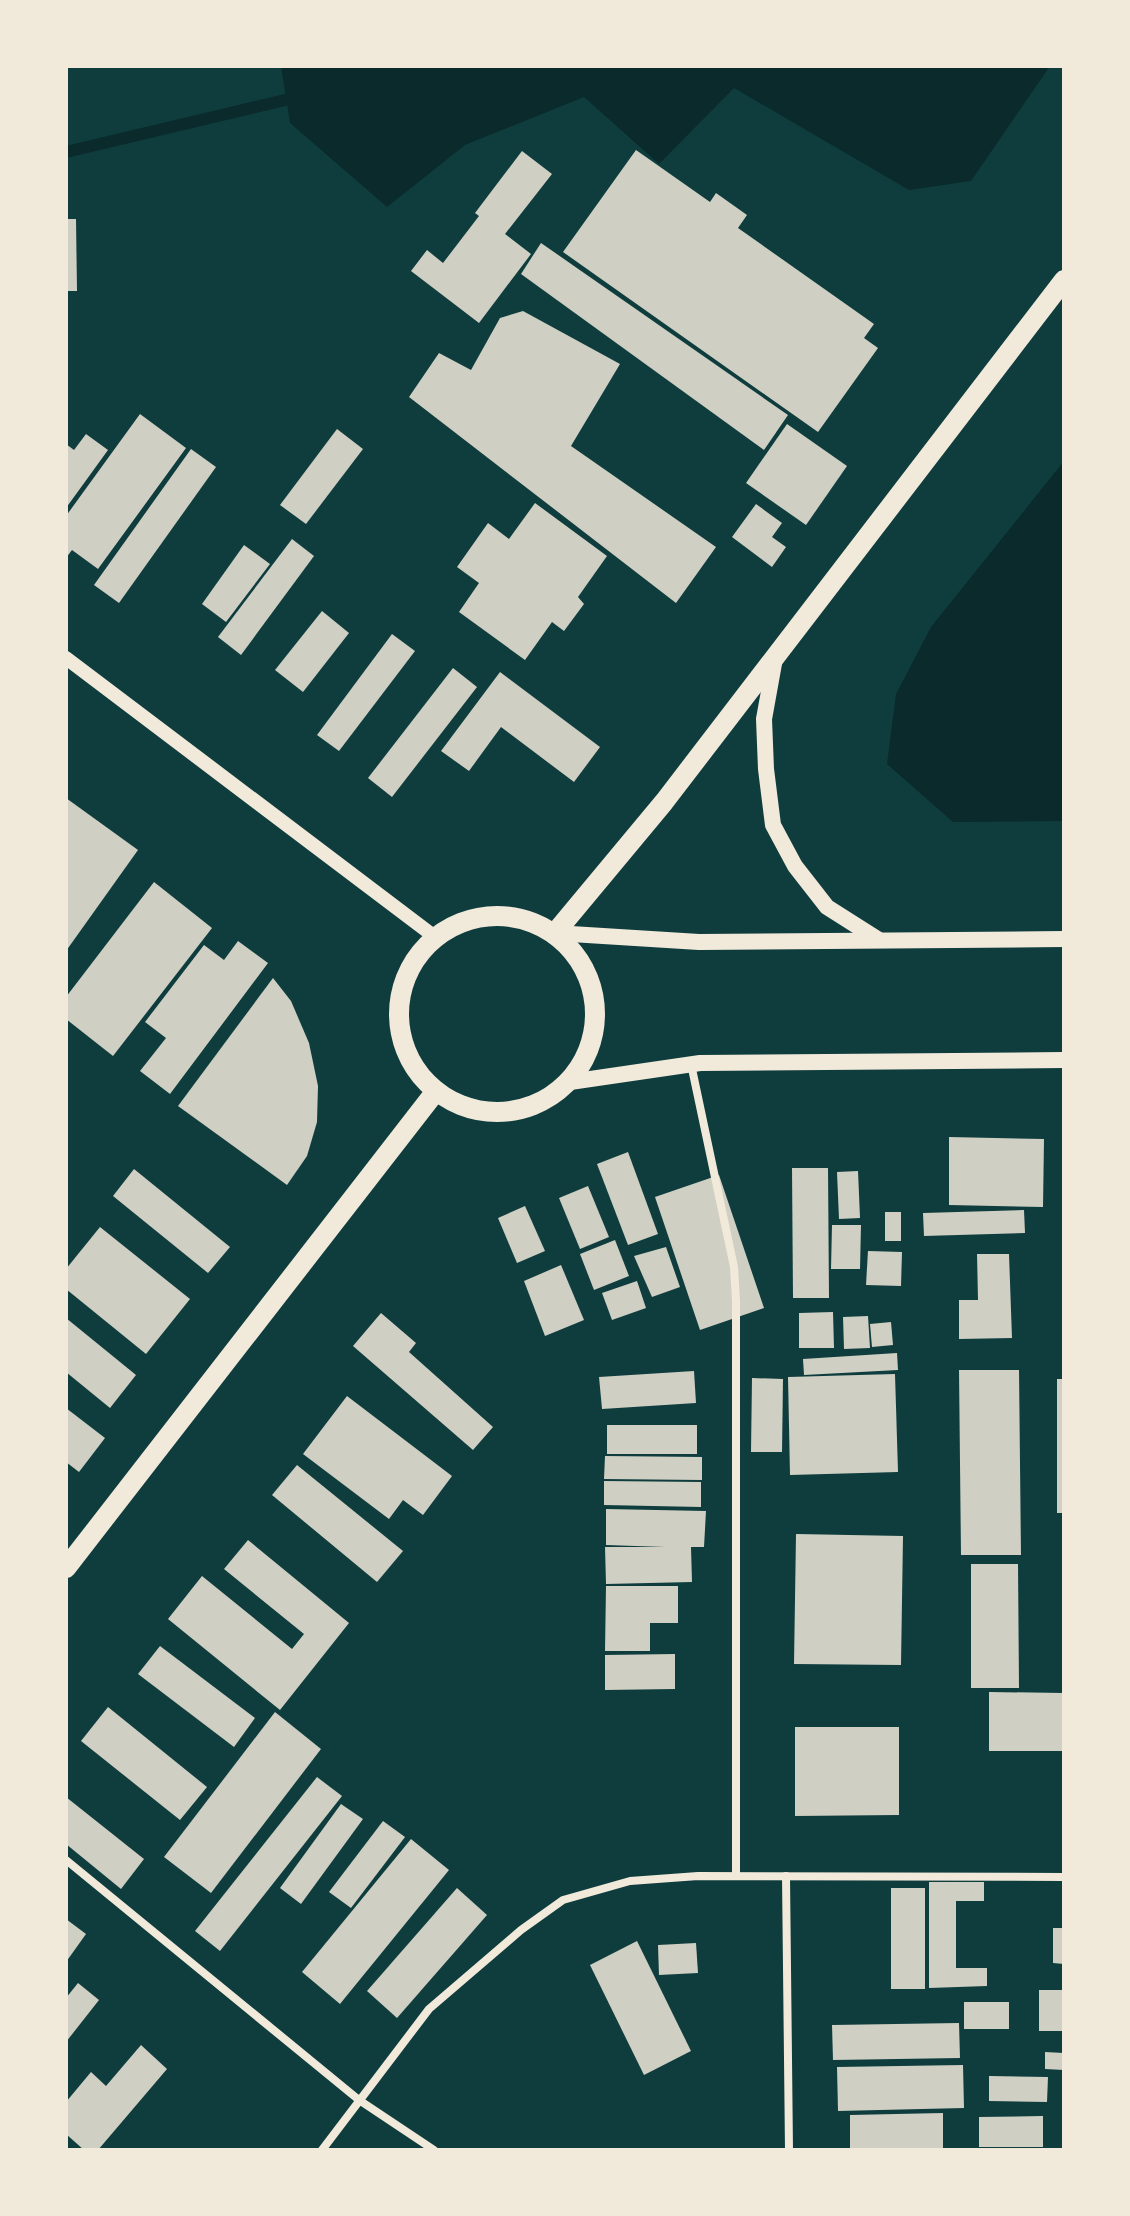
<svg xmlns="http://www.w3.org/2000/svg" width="1130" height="2216" font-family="'Times New Roman',serif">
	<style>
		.water { fill: #0a2a2b }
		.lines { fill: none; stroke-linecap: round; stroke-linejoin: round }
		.stream { stroke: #0a2a2b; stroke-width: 12 }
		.building { fill: #cfcfc3 }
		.minor { stroke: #f1e9da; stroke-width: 8 }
		.tertiary { stroke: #f1e9da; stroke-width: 14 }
		.secondary { stroke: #f1e9da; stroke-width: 16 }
		.primary { stroke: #f1e9da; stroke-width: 20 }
	</style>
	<rect width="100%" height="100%" fill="#0f3d3e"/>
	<g class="water">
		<polygon points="281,66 1050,66 971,181 909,190 734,88 659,164 584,97 465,145 387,207 290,123"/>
		<polygon points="1064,461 1064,821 953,822 887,764 896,694 931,627"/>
	</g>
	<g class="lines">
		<polyline class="stream" points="66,152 302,96"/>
	</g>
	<g class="building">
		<polygon points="636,150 710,202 716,193 747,215 738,228 874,324 864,338 878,348 818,432 563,252"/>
		<polygon points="522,151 552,174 505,234 531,254 479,323 411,271 427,250 443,263 479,216 475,213"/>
		<polygon points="66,219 76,219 77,291 66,291"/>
		<polygon points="541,243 788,415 764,450 521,274"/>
		<polygon points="523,311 620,364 571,446 716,547 676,603 409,397 439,353 471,370 500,318"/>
		<polygon points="140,414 186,448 98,569 72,550 66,558 66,516"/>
		<polygon points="787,424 847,466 806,525 746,483"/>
		<polygon points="337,429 363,449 306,524 280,505"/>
		<polygon points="86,434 108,450 66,508 66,444 74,450"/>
		<polygon points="191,449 216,467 119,603 94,585"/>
		<polygon points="535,503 607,556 578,597 584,604 564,631 552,622 525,660 459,612 479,583 457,567 488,523 509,539"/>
		<polygon points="756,504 782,523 772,537 786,547 772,567 732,537"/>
		<polygon points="292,539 314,556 241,655 218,637"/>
		<polygon points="244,545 270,564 226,622 202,604"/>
		<polygon points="322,611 349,633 303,692 275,670"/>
		<polygon points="392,634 415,651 339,751 317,735"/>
		<polygon points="453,668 477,687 392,797 368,778"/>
		<polygon points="500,672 600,747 574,782 501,727 469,771 441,751"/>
		<polygon points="66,798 138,850 66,951"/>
		<polygon points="154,882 212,928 113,1056 66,1019 66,997"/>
		<polygon points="238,941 268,963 170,1094 140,1071 166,1038 145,1022 204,945 224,960"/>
		<polygon points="273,978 291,1001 309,1043 318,1086 317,1122 307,1156 287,1185 178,1106"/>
		<polygon points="949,1137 1044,1139 1043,1207 949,1205"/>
		<polygon points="628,1152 658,1234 628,1245 597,1164"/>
		<polygon points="792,1168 828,1168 829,1298 793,1298"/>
		<polygon points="134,1169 230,1247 208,1273 113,1196"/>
		<polygon points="858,1171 860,1218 839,1219 837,1172"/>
		<polygon points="719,1175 764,1308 700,1330 655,1197"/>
		<polygon points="588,1186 609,1237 580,1249 559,1198"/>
		<polygon points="525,1206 545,1251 517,1263 498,1218"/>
		<polygon points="1024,1210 1025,1233 924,1236 923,1213"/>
		<rect x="885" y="1212" width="16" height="29"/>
		<polygon points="832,1225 861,1225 860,1269 831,1269"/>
		<polygon points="100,1227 190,1299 146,1354 66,1289 66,1269"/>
		<polygon points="615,1240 629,1276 594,1290 580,1254"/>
		<polygon points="666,1247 680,1287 652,1297 634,1256"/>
		<polygon points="868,1251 902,1252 901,1286 866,1285"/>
		<polygon points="977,1254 1009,1254 1012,1338 959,1339 959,1300 978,1300"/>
		<polygon points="561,1265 584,1320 545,1336 524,1281"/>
		<polygon points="637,1281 646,1308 612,1320 602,1293"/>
		<polygon points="833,1312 834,1348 799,1348 799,1313"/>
		<polygon points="381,1313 416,1343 409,1352 493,1427 473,1450 353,1346"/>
		<polygon points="868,1316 870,1348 844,1349 843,1317"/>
		<polygon points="66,1318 136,1375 110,1408 66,1372"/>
		<polygon points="891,1322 893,1345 872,1347 870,1324"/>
		<polygon points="897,1353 898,1370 804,1375 803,1359"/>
		<polygon points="959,1370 1019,1370 1021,1555 961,1555"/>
		<polygon points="694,1371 696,1403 602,1409 599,1377"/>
		<polygon points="895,1374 898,1472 790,1475 788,1377"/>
		<polygon points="752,1378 783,1379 782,1452 751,1452"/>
		<rect x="1057" y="1379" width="7" height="134"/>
		<polygon points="347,1396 452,1476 423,1515 403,1500 389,1519 303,1454"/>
		<polygon points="66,1408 105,1438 79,1472 66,1462"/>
		<rect x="607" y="1425" width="90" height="29"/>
		<polygon points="605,1456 702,1457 702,1480 604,1479"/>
		<polygon points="297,1465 403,1551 377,1582 272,1495"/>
		<polygon points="604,1481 701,1482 701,1507 604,1505"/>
		<polygon points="606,1509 706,1511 704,1547 691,1547 692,1582 606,1584 605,1547 665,1547 606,1545"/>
		<polygon points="796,1534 903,1536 901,1665 794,1664"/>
		<polygon points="248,1540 349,1623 280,1710 168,1619 202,1576 292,1649 304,1634 224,1569"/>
		<polygon points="971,1564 1018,1564 1019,1688 971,1688"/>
		<polygon points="606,1586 678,1586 678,1623 650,1623 650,1651 605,1651"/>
		<polygon points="160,1646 255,1718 234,1747 138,1674"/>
		<polygon points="675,1654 675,1689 605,1690 605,1655"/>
		<polygon points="989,1692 1064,1693 1064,1751 989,1751"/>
		<polygon points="108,1707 207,1787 180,1820 81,1741"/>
		<polygon points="275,1712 321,1749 211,1893 164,1857"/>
		<polygon points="795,1727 899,1727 899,1815 795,1816"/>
		<polygon points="317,1777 342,1796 220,1951 195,1931"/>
		<polygon points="66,1797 144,1859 121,1889 66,1844"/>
		<polygon points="341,1804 363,1819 301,1904 280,1888"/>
		<polygon points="383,1821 405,1837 351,1908 329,1892"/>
		<polygon points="411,1839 449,1870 340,2004 302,1972"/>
		<polygon points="929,1882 984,1882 984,1901 956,1901 956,1968 987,1968 987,1986 929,1988"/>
		<polygon points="457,1888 487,1915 397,2018 367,1991"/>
		<rect x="891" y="1888" width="34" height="101"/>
		<polygon points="66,1919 86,1934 66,1962"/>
		<polygon points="1053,1928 1064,1928 1064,1964 1053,1963"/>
		<polygon points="637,1941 691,2051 644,2075 590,1965"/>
		<polygon points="696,1943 698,1973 659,1975 658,1945"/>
		<polygon points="78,1983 99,2000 66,2042 66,1998"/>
		<rect x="1039" y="1990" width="25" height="41"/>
		<rect x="964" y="2002" width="45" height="27"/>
		<polygon points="959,2023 960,2058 833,2060 832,2025"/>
		<polygon points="141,2045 167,2069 98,2150 84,2150 66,2134 66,2102 91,2072 106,2086"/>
		<polygon points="1045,2052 1064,2053 1064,2070 1045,2069"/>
		<polygon points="963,2065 964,2108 838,2111 837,2067"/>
		<polygon points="989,2076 1048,2077 1047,2102 989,2101"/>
		<polygon points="943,2113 943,2150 850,2150 850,2115"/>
		<polygon points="1043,2116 1043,2147 979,2147 979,2117"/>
	</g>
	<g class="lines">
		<g class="minor">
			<polyline points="691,1064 734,1267 736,1300 736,1876"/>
			<polyline points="66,1860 359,2100 434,2150"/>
			<polyline points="786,1876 789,2150"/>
			<polyline points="322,2150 429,2009 521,1930 563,1900 630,1881 698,1876 1064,1877"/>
		</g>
		<polyline class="tertiary" points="66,658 435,937"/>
		<g class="secondary">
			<polyline points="775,658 764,719 766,769 773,825 795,866 827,907 879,940"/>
			<polyline points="555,933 699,942 1064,939"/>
			<polyline points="570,1082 700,1063 1064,1060"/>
		</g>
		<g class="primary">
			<circle cx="497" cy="1014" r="98"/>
			<polyline points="555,933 664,802 1064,280"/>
			<polyline points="66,1568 436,1091"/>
		</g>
	</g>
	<rect width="1130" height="2216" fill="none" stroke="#f1e9da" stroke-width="136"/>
</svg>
